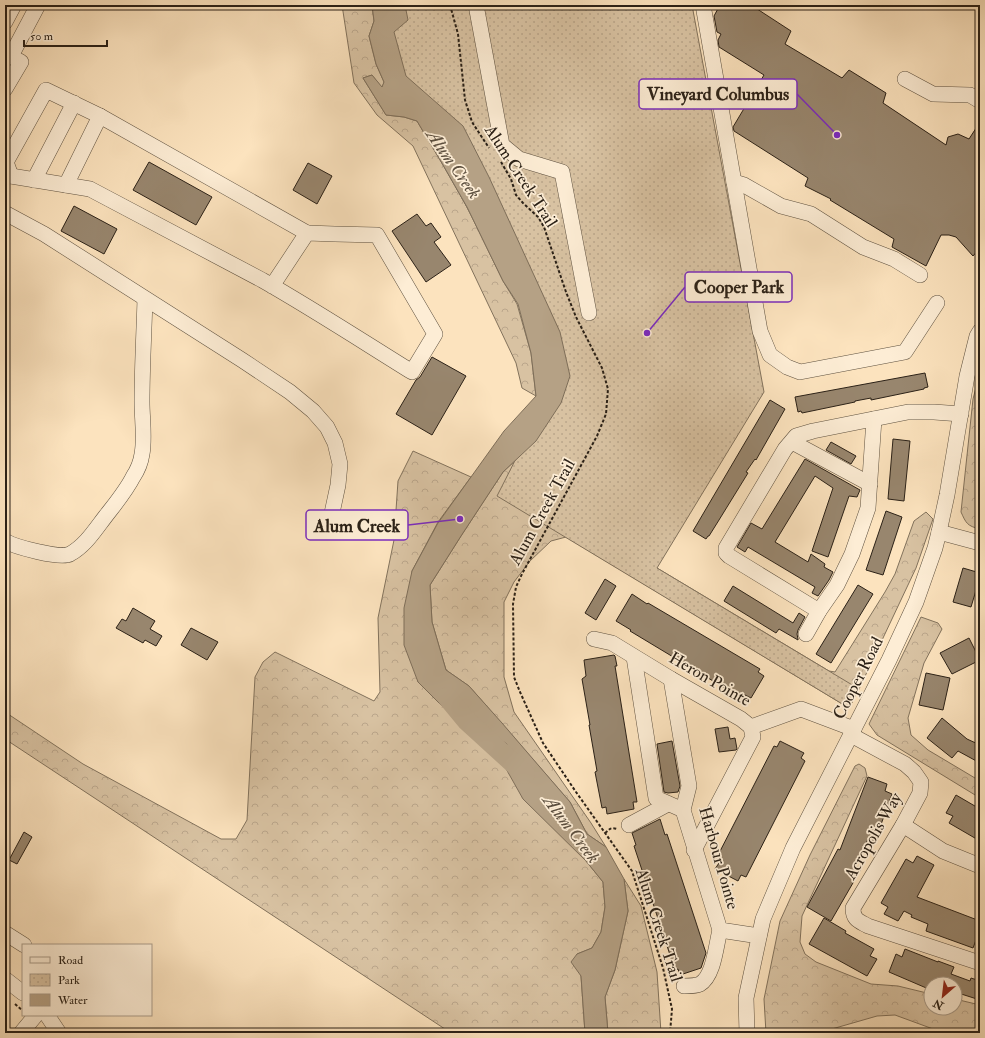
<svg xmlns="http://www.w3.org/2000/svg" width="985" height="1038" font-family="'IM FELL Double Pica',serif">
	<style>
		.forest { fill: url(#forest-crowns); stroke: #82725c }
		.park { fill: url(#park-dots); stroke: #82725c }
		.water { fill: #b5a185; stroke: #7e6e59 }
		.lines { fill: none; stroke-linecap: round; stroke-linejoin: round }
		.river { stroke: #b5a185; stroke-width: 20 }
		.building { fill: #98866e; stroke: #2b2117 }
		.minor-casing { stroke: #5f5241; stroke-width: 16 }
		.path { stroke: #2b2117; stroke-width: 2; stroke-dasharray: 3 2; stroke-linecap: butt }
		.minor { stroke: #fdedd5; stroke-width: 15 }
		.labels { text-anchor: middle; dominant-baseline: central; stroke-width: 3.5; stroke-linejoin: round; paint-order: stroke }
		.street-label { font-size: 17px; fill: #2b2117; stroke: #fdedd5 }
		.water-label { font-size: 18px; font-style: italic; fill: #5b4e3e; stroke: #fdedd5 }
		.leader { fill: none; stroke: #7b2cbf; stroke-width: 1.5 }
		.callout-dot { fill: #7b2cbf; stroke: #fdedd5; stroke-width: 1.5 }
		.callout { fill: #fdedd5; stroke: #7b2cbf; stroke-width: 1.5 }
		.callout-label { font-size: 18px; text-anchor: middle; font-weight: bold; fill: #2b2117 }
	</style>
	<defs>
		<pattern id="forest-crowns" width="20" height="18" patternUnits="userSpaceOnUse"><rect width="20" height="18" fill="#d8c2a2"/><path d="M2 6a3 3 0 1 1 6 0M12 15a3 3 0 1 1 6 0" fill="none" stroke="#baa68b"/></pattern>
		<pattern id="park-dots" width="8" height="8" patternUnits="userSpaceOnUse"><rect width="8" height="8" fill="#d8c2a2"/><path d="M2 2h.1M6 6h.1" fill="none" stroke="#baa68b" stroke-width="1.8" stroke-linecap="round"/></pattern>
	</defs>
	<rect width="100%" height="100%" fill="#fce3be"/>
	<filter id="stains"><feTurbulence type="fractalNoise" baseFrequency=".005" numOctaves="4"/><feColorMatrix values="0 0 0 0 .2 0 0 0 0 .09 0 0 0 0 .02 0 0 0 .5 -.17"/></filter>
	<radialGradient id="worn" r=".72"><stop offset=".6" stop-color="#630" stop-opacity="0"/><stop offset="1" stop-color="#630" stop-opacity=".3"/></radialGradient>
	<g class="forest">
		<polygon points="342,5 372,5 374,21 369,36 376,64 384,82 382,88 372,75 363,78 386,115 404,117 417,121 443,165 467,207 503,281 517,304 531,353 536,396 522,388 516,363 413,146 377,115 354,83"/>
		<path d="M980,372v157c-13,-3 -14,-6 -19,-17l12,-113z"/>
		<polygon points="561,403 657,568 829,671 835,672 885,592 895,574 914,521 926,512 933,519 916,568 859,689 849,708 566,537 551,541 530,561 514,582 504,602 504,677 514,712 591,823 606,847 587,834 570,802 469,686 446,670 432,622 430,585 461,536 503,472 536,441"/>
		<polygon points="413,451 471,477 438,522 412,571 418,682 441,705 489,732 507,744 505,767 586,861 603,882 605,907 601,932 592,948 577,954 581,976 585,1033 451,1033 5,739 5,712 83,764 221,839 236,839 247,820 255,677 263,662 275,652 374,701 380,692 378,618 394,540 398,481"/>
		<polygon points="921,617 938,623 942,629 924,663 908,718 911,735 928,750 980,781 980,798 877,735 869,724"/>
		<polygon points="859,764 865,768 867,776 802,916 800,942 805,954 816,962 871,984 898,986 931,994 931,1008 955,1008 955,999 980,1005 980,1033 944,1033 895,1015 877,1016 818,1033 766,1033 764,999 780,921 810,855 855,766"/>
		<polygon points="624,879 641,906 657,972 661,1033 608,1033 605,997 615,970 628,911"/>
	</g>
	<polygon class="park" points="378,5 692,5 764,392 657,568 859,689 849,708 497,496 559,374 421,124"/>
	<polygon class="water" points="372,5 405,5 408,20 394,32 406,76 463,126 489,177 560,332 570,376 561,403 536,441 503,472 461,536 430,585 432,622 446,670 469,686 502,723 570,802 587,834 606,847 624,879 628,911 615,970 605,997 608,1033 585,1033 581,976 571,962 577,954 592,948 601,932 605,907 603,882 586,861 523,799 505,767 507,744 489,732 441,705 418,682 404,645 404,608 412,571 438,523 504,431 536,396 531,353 518,304 503,281 467,207 443,165 417,121 404,117 386,115 363,78 372,75 382,87 384,82 376,64 369,36 374,21"/>
	<g class="lines">
		<polyline class="river" points="447,697 466,720 525,774"/>
	</g>
	<g class="building">
		<polygon points="720,5 751,5 791,31 785,44 842,78 849,70 886,93 883,103 946,145 948,137 958,134 969,139 980,122 980,248 973,256 956,237 949,235 941,235 926,266 892,247 894,239 830,200 831,199 805,186 808,178 734,131 733,127 764,75 719,47 718,40 721,34 717,32 714,16"/>
		<polygon points="149,162 212,197 196,225 133,190"/>
		<polygon points="308,163 332,176 317,204 293,190"/>
		<polygon points="74,206 117,229 104,254 61,231"/>
		<polygon points="417,214 426,226 431,223 441,237 434,242 451,265 426,282 392,231"/>
		<polygon points="432,357 466,376 432,435 396,414 416,380 420,377"/>
		<polygon points="925,373 928,387 924,388 924,389 871,400 871,398 855,401 855,402 802,413 801,411 798,412 795,397"/>
		<polygon points="770,400 785,409 756,460 755,459 746,472 748,473 719,520 709,536 708,536 706,539 693,531"/>
		<polygon points="893,439 910,441 904,501 888,499"/>
		<polygon points="831,442 856,456 851,464 826,450"/>
		<polygon points="805,459 860,490 857,497 849,496 828,557 812,551 833,488 815,476 775,542 808,562 811,554 825,564 824,567 833,572 829,580 818,596 812,593 815,587 748,547 745,552 737,547 751,523 762,529"/>
		<polygon points="886,511 902,517 883,575 866,570"/>
		<polygon points="963,568 980,573 980,577 971,607 953,602"/>
		<polygon points="605,579 616,586 596,620 585,613"/>
		<polygon points="858,585 873,594 831,663 816,654"/>
		<polygon points="733,586 793,623 799,613 805,617 798,630 797,634 798,639 798,640 779,629 776,633 724,601"/>
		<polygon points="632,594 647,604 648,603 760,669 758,672 764,676 751,698 745,695 743,699 630,631 631,630 616,621"/>
		<polygon points="133,608 155,621 150,629 162,636 156,646 145,640 143,643 116,628 122,619 126,621"/>
		<polygon points="191,628 218,642 207,660 181,645"/>
		<polygon points="969,638 980,660 952,674 940,653"/>
		<polygon points="614,655 615,656 617,666 615,666 637,802 633,802 634,809 607,814 606,807 602,808 595,772 597,771 589,725 590,725 582,679 586,676 584,660"/>
		<polygon points="926,673 950,678 943,710 919,705"/>
		<polygon points="942,718 967,739 980,745 980,763 958,751 952,758 927,738"/>
		<polygon points="728,727 730,739 735,738 737,749 736,750 719,752 715,729"/>
		<polygon points="672,741 680,786 678,792 668,793 664,792 657,744"/>
		<polygon points="780,741 804,753 801,758 805,761 746,877 741,875 738,881 715,869 719,863 715,861 774,746 777,747"/>
		<polygon points="868,777 887,784 885,791 892,794 875,841 868,839 863,851 855,866 861,869 831,921 807,907 838,849 840,850"/>
		<polygon points="956,795 980,809 980,841 949,823 953,816 946,813"/>
		<polygon points="660,819 665,835 667,834 706,953 701,968 680,975 678,969 675,970 634,846 636,845 632,833"/>
		<polygon points="24,832 32,837 17,864 9,860"/>
		<polygon points="917,856 934,865 917,897 980,921 980,942 976,940 973,948 926,931 928,924 911,917 912,915 904,911 898,921 884,914 888,907 881,903 906,859 913,863"/>
		<polygon points="824,918 846,931 845,933 874,949 870,956 877,959 867,976 809,944"/>
		<polygon points="905,949 938,962 938,961 954,967 951,974 970,981 971,978 980,981 980,1000 955,992 955,984 931,984 931,990 889,972 896,954 902,957"/>
	</g>
	<g class="lines">
		<defs>
			<g id="minor">
				<polyline points="476,5 502,145 519,159 562,172 589,313"/>
				<polyline points="703,5 760,331 770,355 787,367 800,372 905,352 937,303"/>
				<polyline points="5,22 14,5"/>
				<polyline points="5,53 21,62 5,89"/>
				<polyline points="11,56 38,5"/>
				<polyline points="905,79 933,94 970,95 980,101"/>
				<path d="M5,175l6,1 79,13 172,91c51,29 100,61 150,92l23,-38 -58,-99 -42,-1 -28,-1 -35,53"/>
				<polyline points="11,176 6,162 46,90 100,116"/>
				<polyline points="34,180 74,103"/>
				<polyline points="734,182 744,185 781,206 811,214 863,247 894,259 920,275"/>
				<polyline points="66,185 100,116 307,233"/>
				<polyline points="5,213 44,234 242,360 290,392 313,411 327,427 335,443 340,464 338,485 332,513"/>
				<polyline points="792,442 870,484"/>
				<polyline points="939,532 980,543"/>
				<path d="M5,541c10,6 55,18 65,13 15,-8 25,-24 35,-37 10,-13 21,-26 28,-40 4,-6 8,-16 9,-23 3,-15 0,-36 0,-52 0,-34 2,-69 3,-103"/>
				<polyline points="819,611 729,556 726,553 726,548 785,449 796,436 813,431 908,412 934,412 961,414"/>
				<polyline points="806,634 819,611 837,585 852,554 868,508 874,419"/>
				<polyline points="594,639 612,643 671,679 741,719 751,727"/>
				<polyline points="634,657 656,798 683,810"/>
				<polyline points="671,679 689,786 683,810 720,930 759,936"/>
				<polyline points="751,727 801,709 854,729"/>
				<path d="M851,735l54,29 9,8 7,10 -1,11 -17,32 -50,83c0,12 6,13 15,18l112,37"/>
				<polyline points="629,825 668,804"/>
				<polyline points="903,825 943,851 980,866"/>
				<polyline points="694,850 753,737 751,727"/>
				<polyline points="5,933 24,945"/>
				<polyline points="5,979 23,993"/>
				<path d="M684,986c4,0 12,0 16,-2 14,-8 16,-39 20,-54"/>
				<polyline points="47,1015 59,1033"/>
				<polyline points="21,1033 36,1015"/>
				<polyline points="747,1033 746,998 763,919 793,848 889,660 916,602 935,548 939,532 947,495 967,376 977,336 980,331"/>
			</g>
		</defs>
		<use href="#minor" class="minor-casing"/>
		<g class="path">
			<polyline points="450,5 458,34 465,100 472,122 489,148"/>
			<polyline points="501,162 511,179 516,195 523,203 538,217 544,227 566,292 576,317 602,368 608,389 606,414 597,436 522,574 516,587 513,604 514,677 520,692 543,743 576,792 632,871 663,968 672,1009 670,1033"/>
			<path d="M605,833c5,-4 5,-6 12,-4"/>
			<polyline points="15,1004 23,1011"/>
		</g>
		<use href="#minor" class="minor"/>
	</g>
	<g class="labels">
		<g class="street-label">
			<text transform="translate(521 176) rotate(57)">Alum Creek Trail</text>
			<text transform="translate(542 512) rotate(-61)">Alum Creek Trail</text>
			<text transform="translate(858 678) rotate(-63)">Cooper Road</text>
			<text transform="translate(710 679) rotate(30)">Heron Pointe</text>
			<text transform="translate(873 836) rotate(-60)">Acropolis Way</text>
			<text transform="translate(719 858) rotate(74)">Harbour Pointe</text>
			<text transform="translate(659 925) rotate(72)">Alum Creek Trail</text>
		</g>
		<g class="water-label">
			<text transform="translate(453 164) rotate(55)">Alum Creek</text>
			<text transform="translate(571 829) rotate(53)">Alum Creek</text>
		</g>
	</g>
	<path class="leader" d="M837 135L797 94M647 333L685 287M460 519L408 525"/>
	<g class="callout-dot">
		<circle cx="837" cy="135" r="4"/>
		<circle cx="647" cy="333" r="4"/>
		<circle cx="460" cy="519" r="4"/>
	</g>
	<g class="callout">
		<rect x="639" y="79" width="158" height="30" rx="4"/>
		<rect x="685" y="272" width="107" height="30" rx="4"/>
		<rect x="306" y="510" width="102" height="30" rx="4"/>
	</g>
	<g class="callout-label">
		<text x="718" y="100">Vineyard Columbus</text>
		<text x="739" y="293">Cooper Park</text>
		<text x="357" y="532">Alum Creek</text>
	</g>
	<rect width="985" height="1038" fill="none" stroke="#fce3be" stroke-width="20"/>
	<rect x="6" y="6" width="973" height="1026" fill="none" stroke="#2b2117" stroke-width="2"/>
	<rect x="10" y="10" width="965" height="1018" fill="none" stroke="#2b2117"/>
	<rect x="22" y="944" width="130" height="72" fill="#fdedd5" stroke="#a99b89"/>
	<rect x="30" y="957" width="20" height="6" fill="#fdedd5" stroke="#a99b89"/>
	<text x="58" y="964" font-size="12" fill="#2b2117">Road</text>
	<rect x="30" y="974" width="20" height="12" fill="url(#park-dots)" stroke="#a99b89"/>
	<text x="58" y="984" font-size="12" fill="#2b2117">Park</text>
	<rect x="30" y="994" width="20" height="12" fill="#b5a185" stroke="#a99b89"/>
	<text x="58" y="1004" font-size="12" fill="#2b2117">Water</text>
	<g transform="translate(943 996) rotate(208)"><circle r="19" fill="#fdedd5" stroke="#a99b89"/>
	<path d="M0-3L7 15L0 10L-7 15Z" fill="#8f2418"/>
	<text y="-6" font-size="11" font-weight="bold" text-anchor="middle" fill="#2b2117">N</text>
	</g>
	<path d="M24 40v6h83v-6" fill="none" stroke="#2b2117" stroke-width="2"/>
	<text x="30" y="40" font-size="12" fill="#2b2117" stroke="#fdedd5" stroke-width="3" paint-order="stroke">50 m</text>
	<rect width="100%" height="100%" filter="url(#stains)"/>
	<rect width="100%" height="100%" fill="url(#worn)"/>
</svg>
